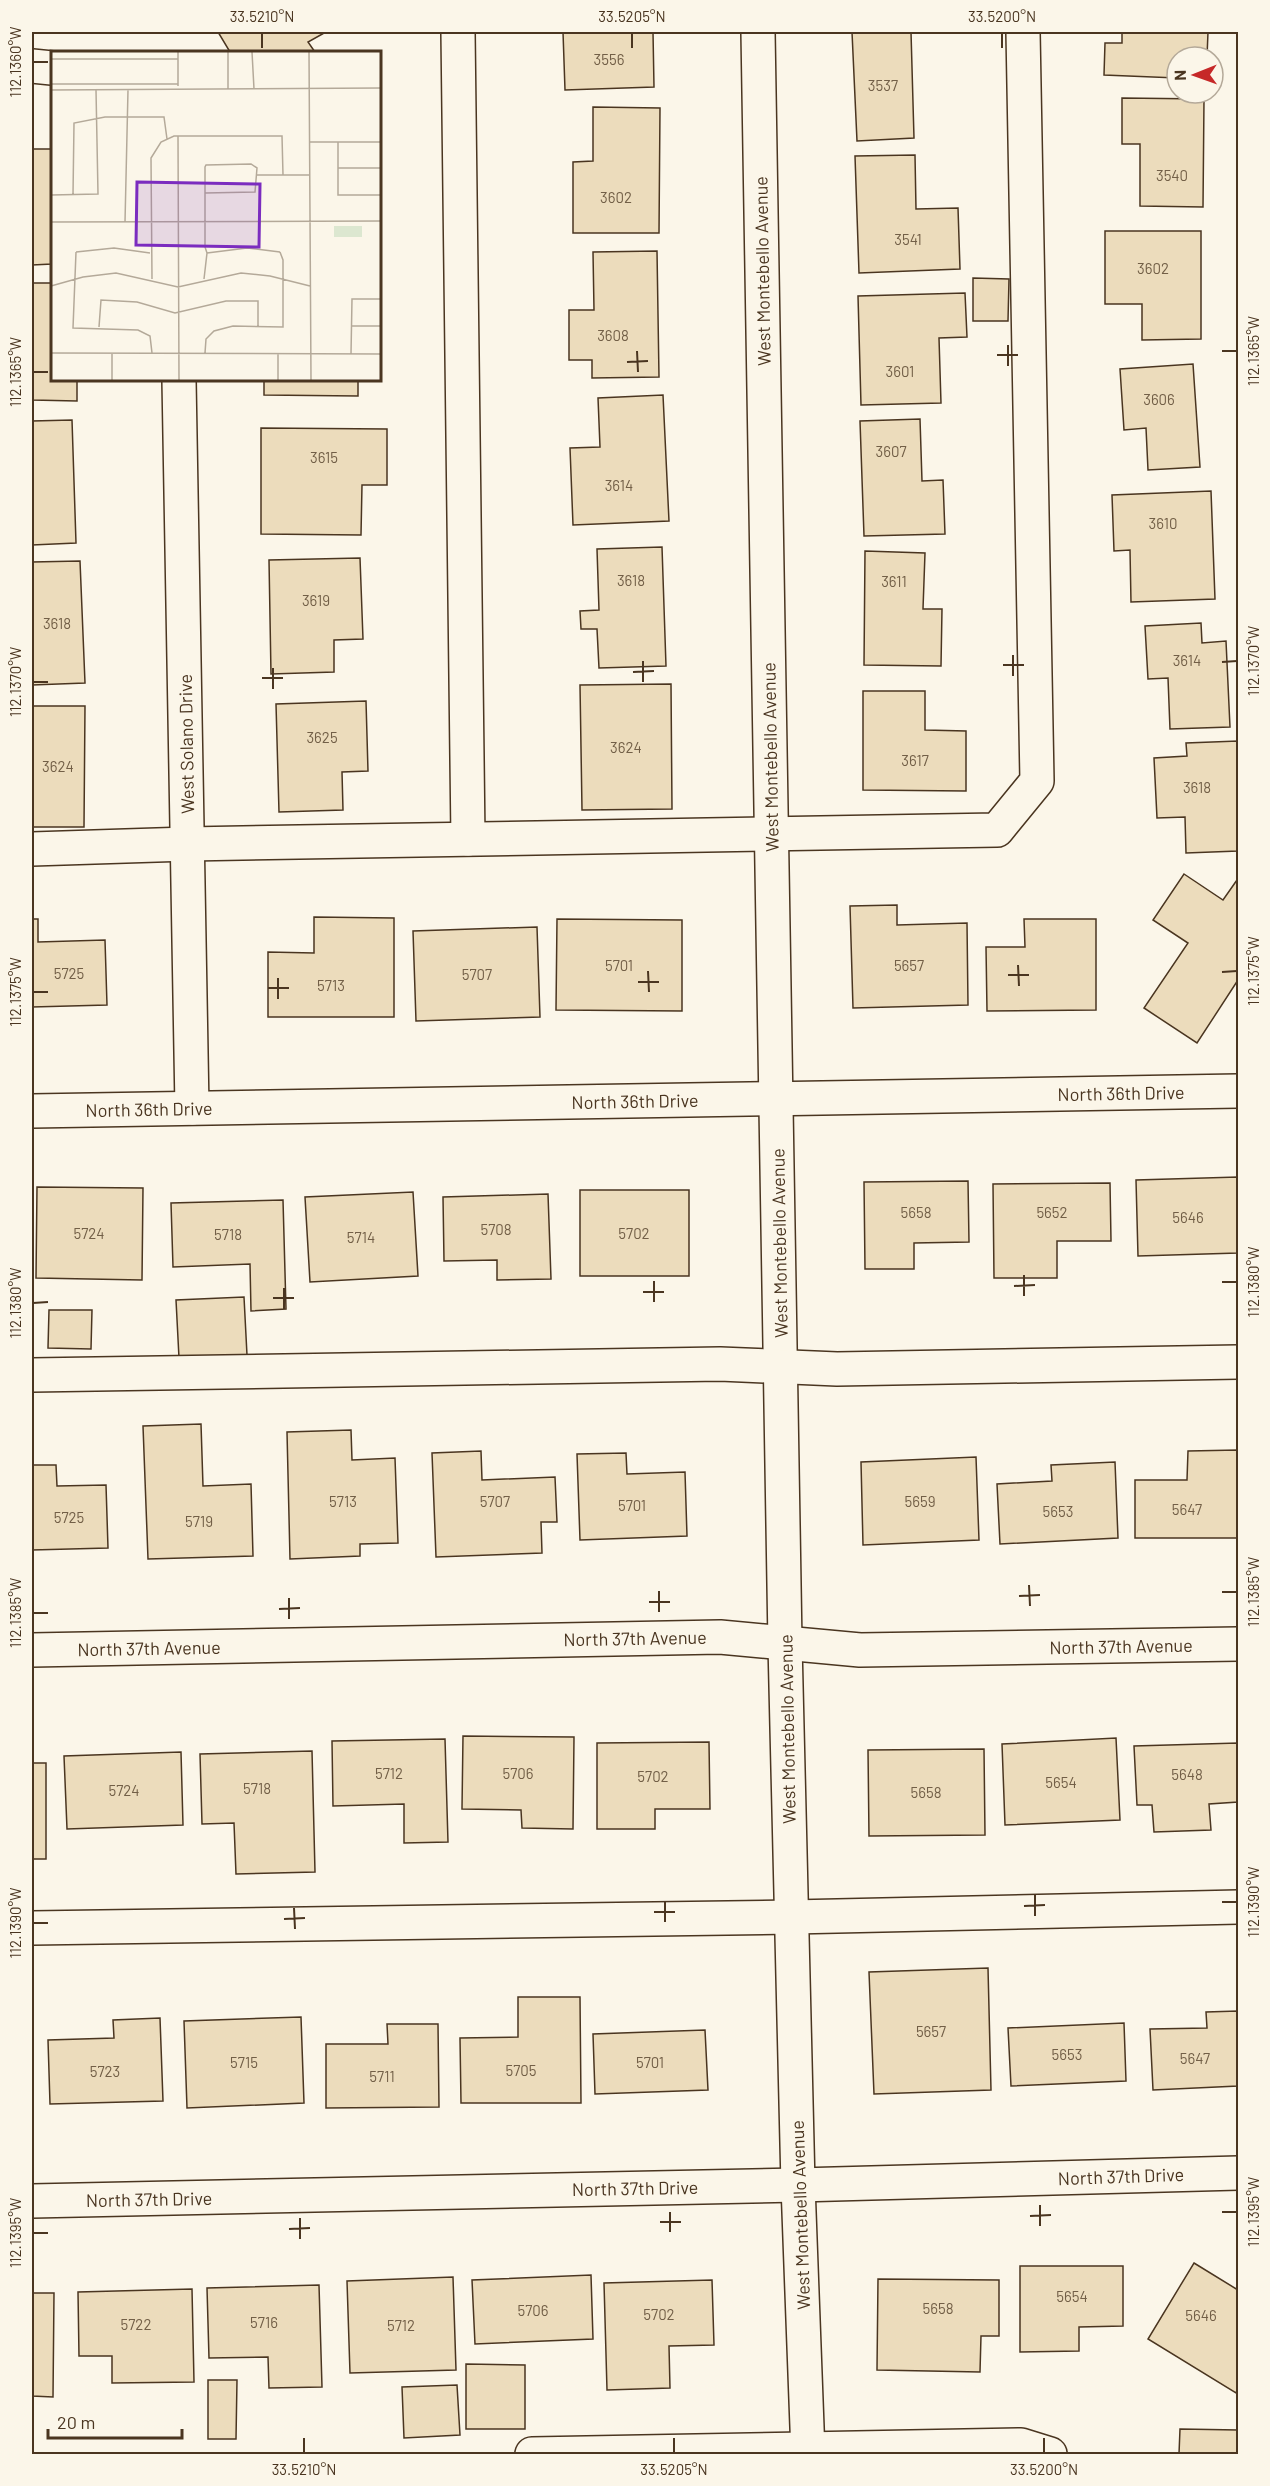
<svg xmlns="http://www.w3.org/2000/svg" width="1270" height="2486" font-family="Barlow,sans-serif">
	<style>
		.building { fill: #ecdcbc; stroke: #4a3520; stroke-width: 1.5 }
		.lines { fill: none; stroke-linecap: round; stroke-linejoin: round }
		.minor-casing { stroke: #4a3520; stroke-width: 36 }
		.minor { stroke: #fbf6e9; stroke-width: 33 }
		.ticks { fill: none; stroke: #4a3520; stroke-width: 2 }
		.labels { text-anchor: middle; dominant-baseline: central; stroke-width: 4.5; stroke-linejoin: round; paint-order: stroke }
		.number-label { font-size: 15px; fill: #725f47 }
		.street-label { font-size: 18px; fill: #4a3520; stroke: #fbf6e9 }
		.inset-road { fill: none; stroke: #b4a999; stroke-width: 1.5 }
		.view { fill: #7b2cbf; fill-opacity: 0.15; stroke: #7b2cbf; stroke-width: 3 }
		.inset-edge { fill: none; stroke: #4a3520; stroke-width: 3 }
		.neatline { fill: none; stroke: #4a3520; stroke-width: 2 }
		.ticks-label { font-size: 15px; text-anchor: middle; fill: #4a3520 }
	</style>
	<rect width="100%" height="100%" fill="#fbf6e9"/>
	<g class="building">
		<polygon points="218,32 326,32 308,42 315,52 230,52"/>
		<polygon points="563,32 653,32 654,87 565,90"/>
		<polygon points="852,32 911,32 914,138 857,141"/>
		<polygon points="1122,32 1208,32 1207,57 1177,57 1177,78 1104,75 1105,43 1122,43"/>
		<polygon points="1122,98 1204,99 1203,207 1140,206 1140,144 1122,144"/>
		<polygon points="593,107 660,108 659,233 573,233 573,162 593,161"/>
		<polygon points="32,149 52,149 52,264 32,265"/>
		<polygon points="915,155 916,209 958,208 960,269 859,273 855,156"/>
		<polygon points="1105,231 1201,231 1201,339 1142,340 1142,304 1105,304"/>
		<polygon points="657,251 659,377 592,378 592,360 569,360 569,310 594,310 593,252"/>
		<polygon points="973,278 1009,279 1008,321 973,321"/>
		<polygon points="32,283 52,283 52,380 77,380 77,401 32,400"/>
		<polygon points="965,293 967,337 939,338 941,403 861,405 858,296"/>
		<polygon points="1193,364 1200,467 1148,470 1146,428 1124,430 1120,369"/>
		<polygon points="264,380 358,380 358,396 264,395"/>
		<polygon points="663,395 669,521 573,525 570,448 600,447 598,398"/>
		<polygon points="920,419 922,481 943,480 945,534 864,536 860,421"/>
		<polygon points="72,420 76,543 32,545 32,421"/>
		<polygon points="261,428 387,429 387,485 362,485 361,535 261,534"/>
		<polygon points="1211,491 1215,599 1131,602 1130,550 1114,551 1112,495"/>
		<polygon points="662,547 666,666 599,668 597,629 581,629 580,611 599,610 597,549"/>
		<polygon points="865,551 925,553 923,609 942,609 941,666 864,665"/>
		<polygon points="360,558 363,639 334,640 334,672 271,674 269,560"/>
		<polygon points="80,561 85,683 32,685 32,562"/>
		<polygon points="1201,623 1202,643 1226,641 1230,727 1170,729 1168,678 1148,679 1145,626"/>
		<polygon points="671,684 672,809 582,810 580,685"/>
		<polygon points="863,691 925,691 925,730 966,731 966,791 863,790"/>
		<polygon points="366,701 368,771 342,772 343,810 279,812 276,704"/>
		<polygon points="32,706 85,706 84,827 32,827"/>
		<polygon points="1238,741 1238,851 1186,853 1185,817 1157,818 1154,758 1187,756 1186,743"/>
		<polygon points="1184,874 1223,900 1237,880 1238,881 1238,980 1197,1043 1144,1008 1188,943 1153,920"/>
		<polygon points="897,905 897,925 967,923 968,1005 853,1008 850,906"/>
		<polygon points="314,917 394,918 394,1017 268,1017 268,952 314,953"/>
		<polygon points="32,919 38,919 38,942 105,940 107,1005 32,1007"/>
		<polygon points="557,919 682,920 682,1011 556,1010"/>
		<polygon points="1024,919 1096,919 1096,1010 987,1011 986,947 1025,947"/>
		<polygon points="537,927 540,1017 416,1021 413,931"/>
		<polygon points="1238,1177 1238,1253 1138,1256 1136,1180"/>
		<polygon points="968,1181 969,1242 914,1243 914,1269 865,1269 864,1182"/>
		<polygon points="1110,1183 1111,1241 1057,1241 1057,1278 994,1278 993,1184"/>
		<polygon points="37,1187 143,1188 142,1280 36,1278"/>
		<rect x="580" y="1190" width="109" height="86"/>
		<polygon points="413,1192 418,1276 310,1282 305,1197"/>
		<polygon points="548,1194 551,1279 497,1280 497,1260 444,1261 443,1197"/>
		<polygon points="283,1200 286,1309 251,1311 250,1264 173,1267 171,1203"/>
		<polygon points="244,1297 247,1355 179,1358 176,1300"/>
		<polygon points="49,1310 92,1310 91,1349 48,1348"/>
		<polygon points="201,1424 203,1486 251,1484 253,1556 148,1559 143,1426"/>
		<polygon points="351,1430 352,1460 395,1458 398,1543 360,1544 360,1556 290,1559 287,1432"/>
		<polygon points="1238,1450 1238,1538 1135,1538 1135,1480 1187,1480 1188,1451"/>
		<polygon points="481,1451 482,1480 555,1477 557,1522 541,1522 542,1553 436,1557 432,1453"/>
		<polygon points="626,1453 627,1474 685,1472 687,1536 580,1540 577,1454"/>
		<polygon points="976,1457 979,1540 863,1545 861,1462"/>
		<polygon points="1115,1462 1118,1538 1000,1544 997,1484 1052,1481 1051,1465"/>
		<polygon points="32,1465 56,1465 57,1486 106,1485 108,1548 32,1550"/>
		<polygon points="463,1736 574,1737 573,1829 522,1828 521,1810 462,1809"/>
		<polygon points="1116,1738 1120,1820 1005,1825 1002,1744"/>
		<polygon points="445,1739 448,1842 404,1843 404,1804 333,1806 332,1741"/>
		<polygon points="709,1742 710,1809 655,1809 655,1829 597,1829 597,1743"/>
		<polygon points="1238,1743 1238,1802 1209,1804 1211,1830 1154,1832 1152,1805 1137,1805 1134,1746"/>
		<polygon points="984,1749 985,1835 869,1836 868,1750"/>
		<polygon points="312,1751 315,1872 236,1874 234,1823 202,1824 200,1754"/>
		<polygon points="181,1752 183,1825 67,1829 64,1756"/>
		<rect x="32" y="1763" width="14" height="96"/>
		<polygon points="988,1968 991,2090 874,2094 869,1972"/>
		<polygon points="518,1997 580,1997 581,2103 461,2103 460,2038 518,2037"/>
		<polygon points="1238,2011 1238,2086 1153,2090 1150,2029 1207,2028 1206,2012"/>
		<polygon points="301,2017 304,2103 187,2108 184,2021"/>
		<polygon points="160,2018 163,2101 50,2104 48,2040 114,2038 113,2020"/>
		<polygon points="1124,2023 1126,2081 1011,2086 1008,2028"/>
		<polygon points="387,2024 438,2024 439,2107 326,2108 326,2044 388,2044"/>
		<polygon points="705,2030 708,2090 595,2094 593,2034"/>
		<polygon points="1194,2263 1238,2290 1238,2388 1236,2393 1148,2339"/>
		<polygon points="1020,2266 1123,2266 1123,2326 1079,2327 1079,2351 1020,2352"/>
		<polygon points="591,2275 593,2339 475,2344 472,2280"/>
		<polygon points="453,2277 456,2370 350,2373 347,2281"/>
		<polygon points="878,2279 999,2280 999,2336 981,2336 980,2372 877,2370"/>
		<polygon points="712,2280 714,2345 669,2346 670,2388 607,2390 604,2283"/>
		<polygon points="319,2285 322,2387 269,2388 268,2357 209,2358 207,2288"/>
		<polygon points="192,2289 194,2382 112,2383 112,2356 79,2356 78,2292"/>
		<polygon points="32,2293 54,2293 53,2397 32,2396"/>
		<polygon points="466,2364 525,2365 525,2429 466,2429"/>
		<polygon points="208,2380 237,2380 236,2439 208,2439"/>
		<polygon points="457,2385 460,2435 404,2438 402,2387"/>
		<polygon points="1180,2429 1238,2430 1238,2454 1179,2454"/>
	</g>
	<g class="lines">
		<defs>
			<g id="minor">
				<polyline points="458,32 468,839"/>
				<polyline points="758,32 785,1644 798,2185 808,2454"/>
				<polyline points="32,66 52,68"/>
				<polyline points="179,380 192,1108"/>
				<polyline points="32,849 188,844 997,830 1037,781 1023,32"/>
				<polyline points="32,1111 1238,1091"/>
				<polyline points="32,1375 720,1364 837,1369 1238,1362"/>
				<polyline points="32,1650 720,1637 860,1650 1238,1644"/>
				<polyline points="32,1928 792,1917 1238,1907"/>
				<polyline points="32,2201 798,2185 1238,2173"/>
				<polyline points="532,2454 1021,2445 1050,2454"/>
			</g>
		</defs>
		<use href="#minor" class="minor-casing"/>
		<use href="#minor" class="minor"/>
	</g>
	<path class="ticks" d="M262,33v15M632,33v15M1002,33v15M33,62h15M1008,345v21M637,351l1,21M1222,351h15M997,355h21M627,362l21,-1M33,372h15M1013,655v21M643,661v21M1222,662l15,-1M1003,665h21M273,668v21M633,672l21,-1M262,678h21M33,682h15M1018,965l1,21M648,971l1,21M1222,972l15,-1M1008,975h21M278,978v21M638,982h21M268,988h21M33,992h15M1024,1275v21M654,1281v21M1222,1282h15M1014,1286l21,-1M284,1288v21M643,1292h21M273,1298h21M33,1303l15,-1M1029,1585l1,21M659,1591v21M1222,1592h15M1019,1596l21,-1M289,1598v21M649,1602h21M279,1609l21,-1M33,1613h15M1035,1895v21M665,1901v21M1222,1902h15M1024,1906l21,-1M294,1908l1,21M654,1912h21M284,1919l21,-1M33,1923h15M1040,2205v21M670,2212v20M1222,2212h15M1030,2216l21,-1M300,2218v21M660,2222h21M289,2229l21,-1M33,2233h15M304,2438v15M674,2438v15M1044,2438v15"/>
	<g class="labels">
		<g class="number-label">
			<text x="609" y="59">3556</text>
			<text x="883" y="85">3537</text>
			<text x="1172" y="175">3540</text>
			<text x="616" y="197">3602</text>
			<text x="908" y="239">3541</text>
			<text x="1153" y="268">3602</text>
			<text x="613" y="335">3608</text>
			<text x="900" y="371">3601</text>
			<text x="1159" y="399">3606</text>
			<text x="891" y="451">3607</text>
			<text x="324" y="457">3615</text>
			<text x="619" y="485">3614</text>
			<text x="1163" y="523">3610</text>
			<text x="631" y="580">3618</text>
			<text x="894" y="581">3611</text>
			<text x="316" y="600">3619</text>
			<text x="57" y="623">3618</text>
			<text x="1187" y="660">3614</text>
			<text x="322" y="737">3625</text>
			<text x="626" y="747">3624</text>
			<text x="915" y="760">3617</text>
			<text x="58" y="766">3624</text>
			<text x="1197" y="787">3618</text>
			<text x="619" y="965">5701</text>
			<text x="909" y="965">5657</text>
			<text x="69" y="973">5725</text>
			<text x="477" y="974">5707</text>
			<text x="331" y="985">5713</text>
			<text x="916" y="1212">5658</text>
			<text x="1052" y="1212">5652</text>
			<text x="1188" y="1217">5646</text>
			<text x="496" y="1229">5708</text>
			<text x="89" y="1233">5724</text>
			<text x="634" y="1233">5702</text>
			<text x="228" y="1234">5718</text>
			<text x="361" y="1237">5714</text>
			<text x="343" y="1501">5713</text>
			<text x="495" y="1501">5707</text>
			<text x="920" y="1501">5659</text>
			<text x="632" y="1505">5701</text>
			<text x="1187" y="1509">5647</text>
			<text x="1058" y="1511">5653</text>
			<text x="69" y="1517">5725</text>
			<text x="199" y="1521">5719</text>
			<text x="389" y="1773">5712</text>
			<text x="518" y="1773">5706</text>
			<text x="1187" y="1774">5648</text>
			<text x="653" y="1776">5702</text>
			<text x="1061" y="1782">5654</text>
			<text x="257" y="1788">5718</text>
			<text x="124" y="1790">5724</text>
			<text x="926" y="1792">5658</text>
			<text x="931" y="2031">5657</text>
			<text x="1067" y="2054">5653</text>
			<text x="1195" y="2058">5647</text>
			<text x="244" y="2062">5715</text>
			<text x="650" y="2062">5701</text>
			<text x="521" y="2070">5705</text>
			<text x="105" y="2071">5723</text>
			<text x="382" y="2076">5711</text>
			<text x="1072" y="2296">5654</text>
			<text x="938" y="2308">5658</text>
			<text x="533" y="2310">5706</text>
			<text x="659" y="2314">5702</text>
			<text x="1201" y="2315">5646</text>
			<text x="264" y="2322">5716</text>
			<text x="136" y="2324">5722</text>
			<text x="401" y="2325">5712</text>
		</g>
		<g class="street-label">
			<text transform="translate(762 271) rotate(-91)">West Montebello Avenue</text>
			<text transform="translate(186 744) rotate(-91)">West Solano Drive</text>
			<text transform="translate(770 757) rotate(-91)">West Montebello Avenue</text>
			<text transform="translate(1121 1093) rotate(-1)">North 36th Drive</text>
			<text transform="translate(635 1101) rotate(-1)">North 36th Drive</text>
			<text transform="translate(149 1109) rotate(-1)">North 36th Drive</text>
			<text transform="translate(779 1243) rotate(-91)">West Montebello Avenue</text>
			<text transform="translate(635 1638) rotate(-1)">North 37th Avenue</text>
			<text transform="translate(1121 1646) rotate(-1)">North 37th Avenue</text>
			<text transform="translate(149 1648) rotate(-1)">North 37th Avenue</text>
			<text transform="translate(787 1729) rotate(-91)">West Montebello Avenue</text>
			<text transform="translate(1121 2176) rotate(-2)">North 37th Drive</text>
			<text transform="translate(635 2188) rotate(-1)">North 37th Drive</text>
			<text transform="translate(149 2199) rotate(-1)">North 37th Drive</text>
			<text transform="translate(800 2215) rotate(-92)">West Montebello Avenue</text>
		</g>
	</g>
	<g transform="translate(51 51)">
		<rect width="330" height="330" fill="#fbf6e9"/>
		<path d="M283,175h28v11h-28z" fill="#dce7d0"/>
		<path class="inset-road" d="M177,1v37M201,1l2,37M258,1l2,328M0,8h127M0,33h127M127,35v-34M0,39l330,-2M127,85l1,244M259,91h71M287,91v53h43M287,117h43M206,124h52M0,144l47,-1 -2,-104M22,144l1,-72 31,-6h59l3,22M0,171l330,-1M74,171l3,-132M25,201l-3,76 65,2 12,6 2,17M25,201l38,-4 36,5M156,202l40,-5 33,4M101,228l-1,-121 10,-16 13,-6h108l1,39M153,228l3,-26 -2,-6v-80l1,-2 45,-1 6,4 -2,24 -50,1M0,235l32,-9 33,-4 62,14 63,-14 29,3 40,10M300,275h30M48,276l2,-27 36,2 38,11 51,-12h32v25M0,302l330,1M61,302v27M154,302l1,-14 8,-8 19,-5 50,1v-67l-3,-8M227,302v27M300,303l1,-55h29"/>
		<path class="view" d="M86,131l123,2 -1,63 -123,-2z"/>
		<rect width="330" height="330" class="inset-edge"/>
	</g>
	<rect width="1270" height="2486" fill="none" stroke="#fbf6e9" stroke-width="66"/>
	<g transform="translate(1195 75) rotate(269)"><circle r="28" fill="#fbf6e9" stroke="#b4a999" stroke-width="1.5"/>
	<path d="M0-4.5L10 22L0 15L-10 22Z" fill="#c62828"/>
	<text y="-9" font-size="16" font-weight="bold" text-anchor="middle" fill="#4a3520">N</text>
	</g>
	<path d="M48 2429v9h134v-9" fill="none" stroke="#4a3520" stroke-width="3"/>
	<text x="57" y="2429" font-size="18" fill="#4a3520" stroke="#fbf6e9" stroke-width="4.5" paint-order="stroke">20 m</text>
	<rect x="33" y="33" width="1204" height="2420" class="neatline"/>
	<g class="ticks-label">
		<text x="262" y="22">33.5210°N</text>
		<text x="632" y="22">33.5205°N</text>
		<text x="1002" y="22">33.5200°N</text>
		<text transform="translate(16 62) rotate(-90)" y="5">112.1360°W</text>
		<text transform="translate(1254 351) rotate(-90)" y="5">112.1365°W</text>
		<text transform="translate(16 372) rotate(-90)" y="5">112.1365°W</text>
		<text transform="translate(1254 661) rotate(-90)" y="5">112.1370°W</text>
		<text transform="translate(16 682) rotate(-90)" y="5">112.1370°W</text>
		<text transform="translate(1254 971) rotate(-90)" y="5">112.1375°W</text>
		<text transform="translate(16 992) rotate(-90)" y="5">112.1375°W</text>
		<text transform="translate(1254 1282) rotate(-90)" y="5">112.1380°W</text>
		<text transform="translate(16 1303) rotate(-90)" y="5">112.1380°W</text>
		<text transform="translate(1254 1592) rotate(-90)" y="5">112.1385°W</text>
		<text transform="translate(16 1613) rotate(-90)" y="5">112.1385°W</text>
		<text transform="translate(1254 1902) rotate(-90)" y="5">112.1390°W</text>
		<text transform="translate(16 1923) rotate(-90)" y="5">112.1390°W</text>
		<text transform="translate(1254 2212) rotate(-90)" y="5">112.1395°W</text>
		<text transform="translate(16 2233) rotate(-90)" y="5">112.1395°W</text>
		<text x="304" y="2475">33.5210°N</text>
		<text x="674" y="2475">33.5205°N</text>
		<text x="1044" y="2475">33.5200°N</text>
	</g>
</svg>
